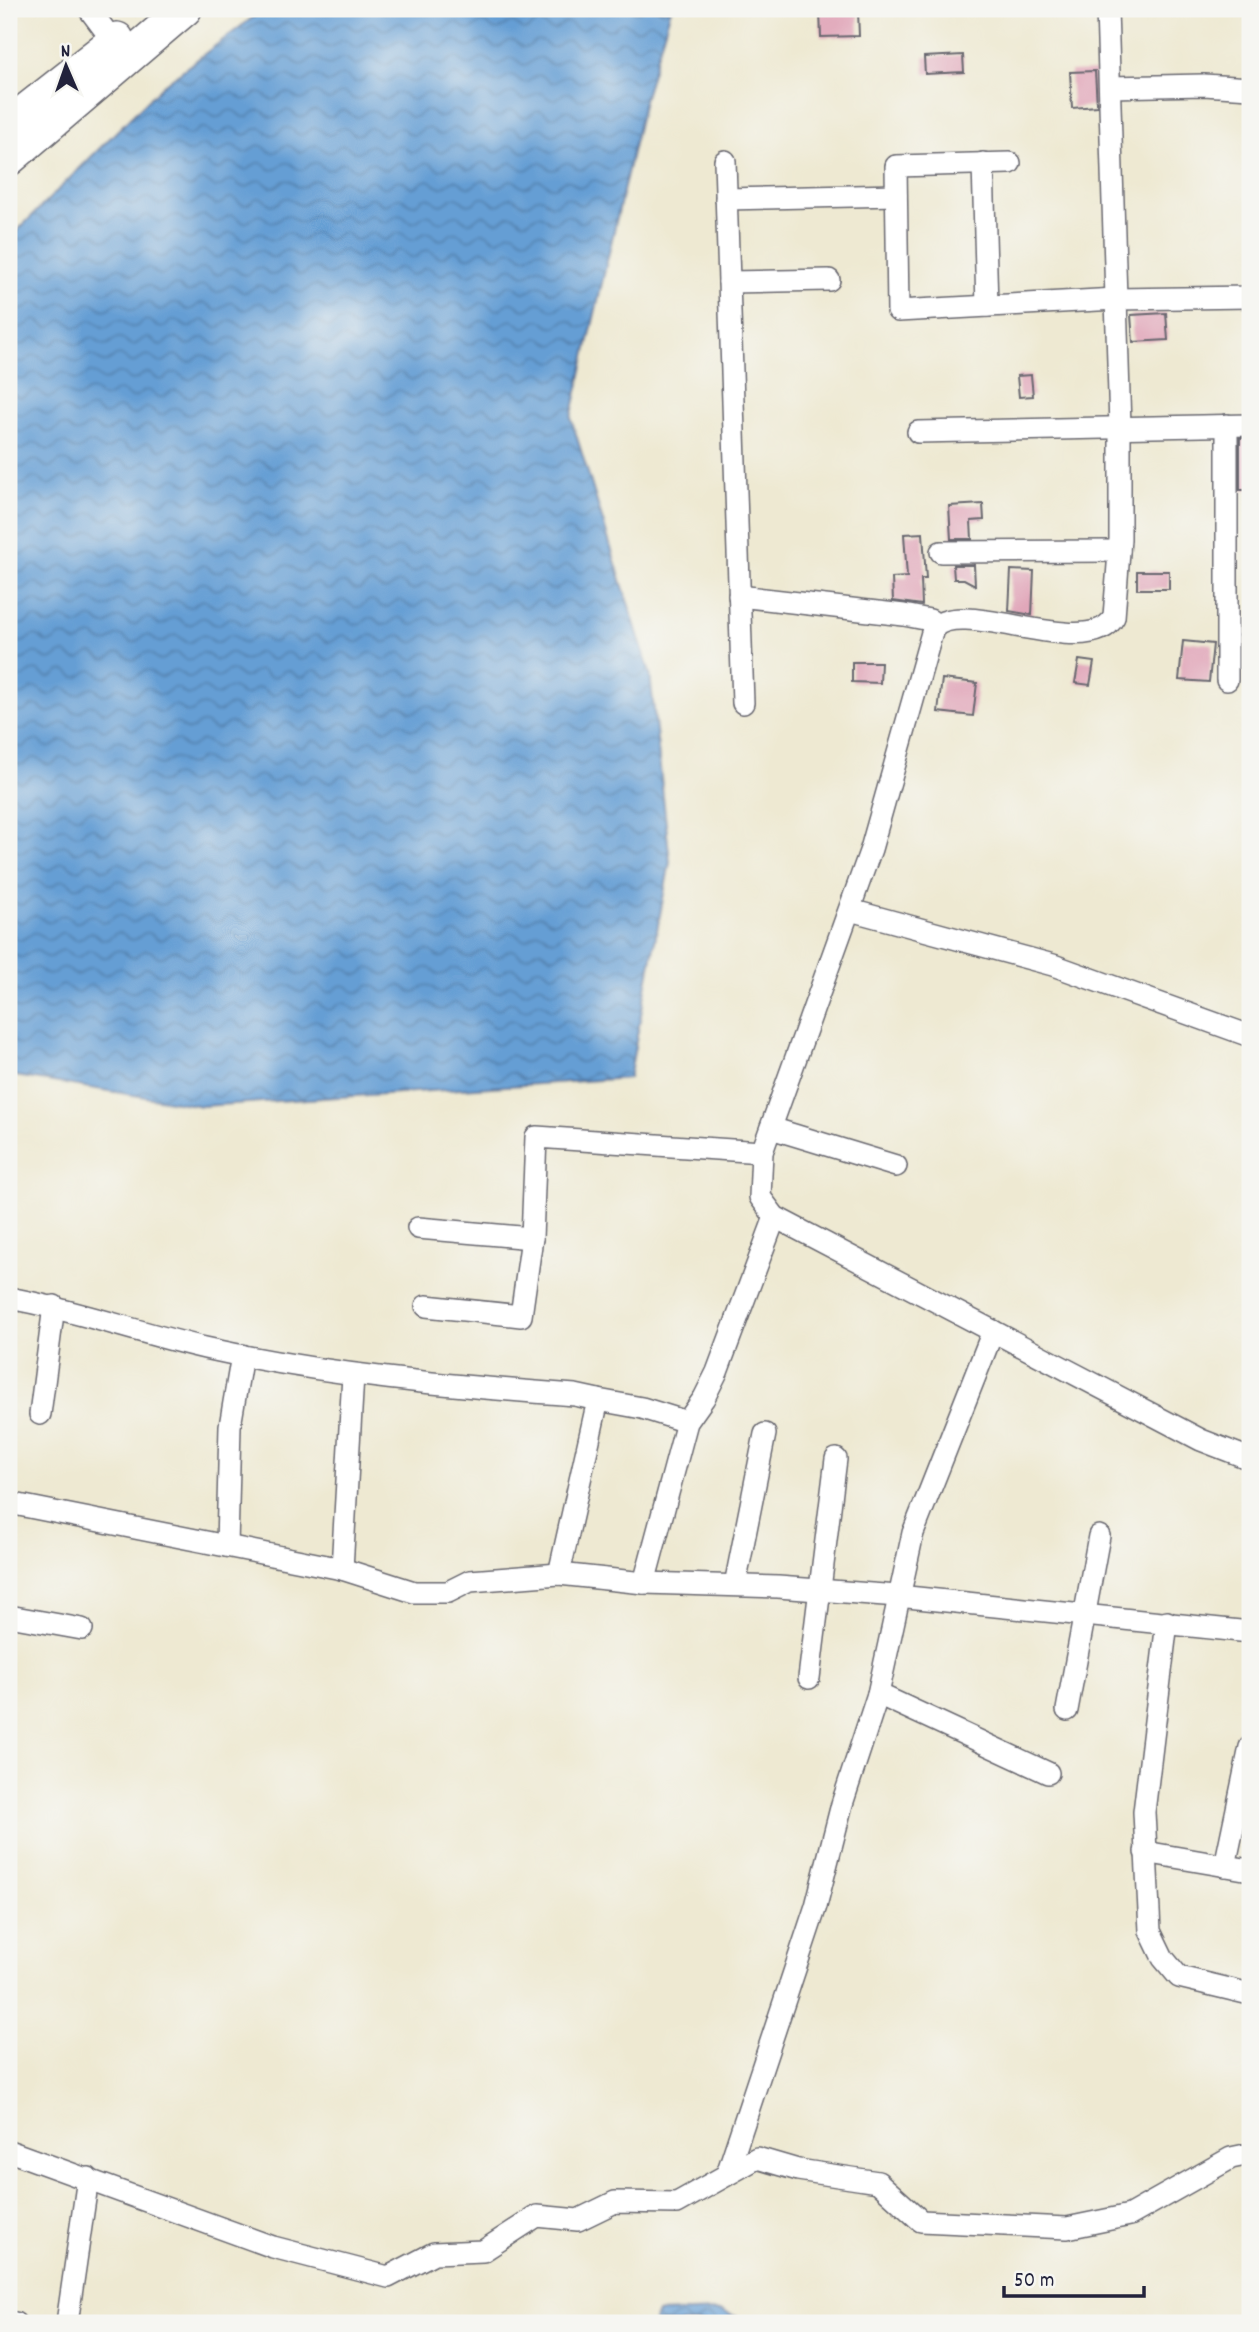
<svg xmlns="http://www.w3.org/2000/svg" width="1259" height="2332" font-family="Dekko,sans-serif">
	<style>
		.water { fill: url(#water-waves); stroke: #446088; stroke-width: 2 }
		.building { fill: #e1a7ba }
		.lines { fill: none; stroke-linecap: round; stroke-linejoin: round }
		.street-casing { stroke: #696870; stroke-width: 24 }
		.primary-casing { stroke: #696870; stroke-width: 36 }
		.street { stroke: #fff; stroke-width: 21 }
		.primary { stroke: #fff; stroke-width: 33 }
	</style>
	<defs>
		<pattern id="water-waves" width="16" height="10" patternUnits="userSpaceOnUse" patternTransform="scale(1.75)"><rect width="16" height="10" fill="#659ed4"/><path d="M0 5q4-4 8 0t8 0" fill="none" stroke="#5380ad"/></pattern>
	</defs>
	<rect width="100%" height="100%" fill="#f6f6f2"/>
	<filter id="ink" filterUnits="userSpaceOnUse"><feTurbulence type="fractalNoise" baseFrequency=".0143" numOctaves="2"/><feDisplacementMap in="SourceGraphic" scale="14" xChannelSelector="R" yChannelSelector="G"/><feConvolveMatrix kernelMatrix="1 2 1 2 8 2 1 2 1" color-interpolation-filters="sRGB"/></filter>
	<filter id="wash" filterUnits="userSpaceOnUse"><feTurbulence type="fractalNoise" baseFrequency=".00686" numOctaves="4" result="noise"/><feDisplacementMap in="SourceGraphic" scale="28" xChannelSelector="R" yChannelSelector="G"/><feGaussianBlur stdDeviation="1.57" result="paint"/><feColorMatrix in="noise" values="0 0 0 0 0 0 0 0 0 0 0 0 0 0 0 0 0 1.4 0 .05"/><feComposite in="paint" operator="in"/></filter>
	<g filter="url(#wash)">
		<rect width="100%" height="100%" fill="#eee9d2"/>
		<g class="water">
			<polygon points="264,9 671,9 644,100 571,418 650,674 670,862 629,1078 202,1106 9,1075 9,239 162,86"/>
			<polygon points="721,2311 753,2323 654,2323 658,2313"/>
		</g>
		<g id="blocks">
			<g class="building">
				<polygon points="858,11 859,36 821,37 820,12"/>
				<polygon points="963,55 964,72 925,74 924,57"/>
				<polygon points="1095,71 1097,106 1072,108 1070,72"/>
				<polygon points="1166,313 1168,340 1133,342 1131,315"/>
				<polygon points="1031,375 1033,396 1019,397 1017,376"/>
				<rect x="1240" y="438" width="10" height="52"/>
				<polygon points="983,504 984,520 971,521 972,539 951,539 949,506"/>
				<polygon points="923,533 926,579 921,579 922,605 893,601 892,578 907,577 904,534"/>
				<polygon points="953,565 974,565 975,585 964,579 954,579"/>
				<polygon points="1011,570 1034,571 1032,615 1009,611"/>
				<rect x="1137" y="571" width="32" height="18"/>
				<polygon points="1183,641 1213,644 1209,682 1179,680"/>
				<polygon points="1079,660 1094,662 1090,685 1075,683"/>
				<polygon points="852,662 881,662 880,683 852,682"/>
				<polygon points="942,679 977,683 973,716 938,712"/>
			</g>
		</g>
	</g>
	<g filter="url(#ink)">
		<use href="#blocks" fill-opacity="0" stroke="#696870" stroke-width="2"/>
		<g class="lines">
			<defs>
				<g id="street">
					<polyline points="89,9 113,41"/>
					<path d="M1107,9l13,418v112l-6,78c-25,46 -154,-22 -181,12l-62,220 -109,303 -2,45 15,20 426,223 49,19"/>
					<polyline points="1110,87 1204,85 1250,88"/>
					<polyline points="725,161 743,703"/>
					<polyline points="983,163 987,306"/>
					<polyline points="1010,163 896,166 898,311 1116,299 1250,297"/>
					<polyline points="726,199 896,195"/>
					<polyline points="729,282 829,280"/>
					<polyline points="1227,425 1227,680"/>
					<polyline points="918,432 1250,425"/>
					<polyline points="941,552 1119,551"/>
					<polyline points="739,596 904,615 930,620 937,625"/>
					<polyline points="850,910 1053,965 1250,1036"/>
					<polyline points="771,1128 896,1166"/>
					<polyline points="418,1228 532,1238"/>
					<path d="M9,1298c67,12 130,35 196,50 121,27 246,38 370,47l23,5 -39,174"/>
					<polyline points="426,1306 521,1316 532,1238 536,1137 762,1152"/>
					<polyline points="598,1400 642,1408 687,1422"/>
					<polyline points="40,1414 54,1306"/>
					<polyline points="9,1503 342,1569 414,1592 448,1592 470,1581 559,1574 644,1583 778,1587 898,1596 1250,1632"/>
					<polyline points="227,1546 230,1426 242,1355"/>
					<polyline points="342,1569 353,1375"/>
					<polyline points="644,1583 687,1422 704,1398 717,1372 775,1217"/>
					<polyline points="735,1585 765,1434"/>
					<polyline points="9,1616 82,1629"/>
					<polyline points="1167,1622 1144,1812 1150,1931 1163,1958 1179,1977 1250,1994"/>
					<polyline points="809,1678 836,1459"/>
					<polyline points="878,1694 1048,1773"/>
					<polyline points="1067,1710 1099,1536"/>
					<polyline points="1145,1852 1250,1870"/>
					<polyline points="1225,1866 1250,1747"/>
					<polyline points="9,2151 273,2247 388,2277 434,2253 483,2251 537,2216 578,2220 615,2202 677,2203 757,2158 798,2170 878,2182 921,2221 1067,2228 1130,2215 1231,2158 1250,2154"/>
					<polyline points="727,2174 816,1906 842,1804 878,1694 913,1533 993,1331"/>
					<polyline points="9,2322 15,2323"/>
					<polyline points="67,2323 88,2178"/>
				</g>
				<g id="primary">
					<polyline points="9,124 117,39"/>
					<polyline points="9,159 185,9"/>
				</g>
			</defs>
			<use href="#street" class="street-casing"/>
			<use href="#primary" class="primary-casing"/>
			<use href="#street" class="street"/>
			<use href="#primary" class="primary"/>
		</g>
	</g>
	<rect width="1259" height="2332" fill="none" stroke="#f6f6f2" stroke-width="35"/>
	<g transform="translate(66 66) rotate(358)" stroke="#f6f6f2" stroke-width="5" paint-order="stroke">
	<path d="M0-5L12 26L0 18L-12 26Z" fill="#22223b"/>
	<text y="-10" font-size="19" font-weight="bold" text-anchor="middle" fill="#22223b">N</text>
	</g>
	<path d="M1004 2286v10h140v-10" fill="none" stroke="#22223b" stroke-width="3.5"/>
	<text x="1014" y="2286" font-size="21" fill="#22223b" stroke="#f6f6f2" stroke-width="5" paint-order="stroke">50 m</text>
</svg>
